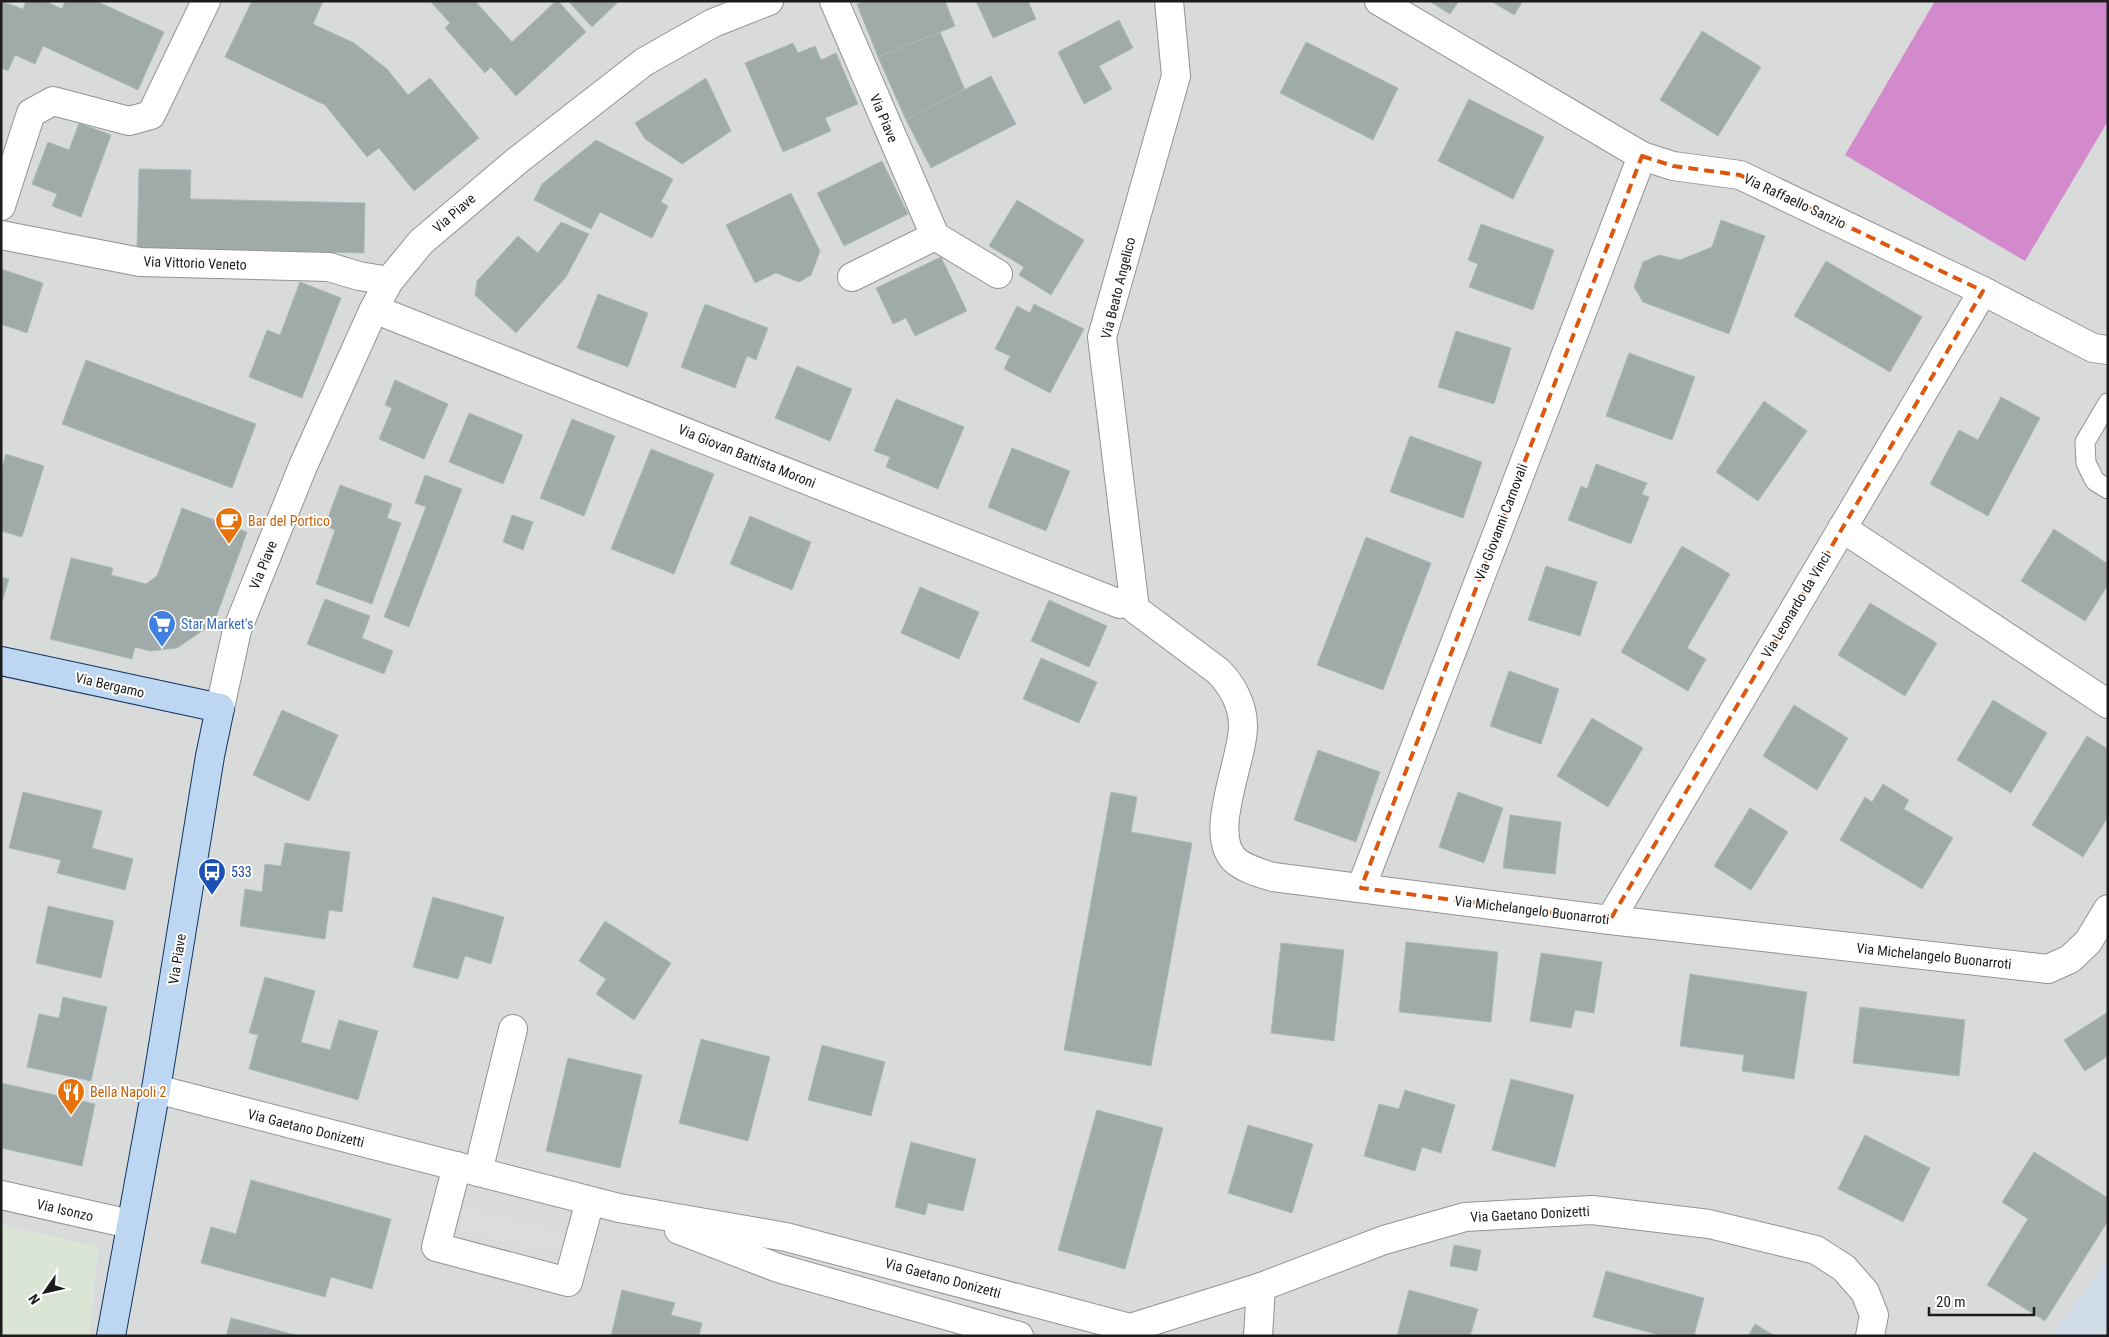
<svg xmlns="http://www.w3.org/2000/svg" width="2109" height="1337" font-family="'Roboto Condensed',sans-serif">
	<style>
		.residential { fill: #d9dada }
		.industrial { fill: #dbe5d6 }
		.farmland { fill: #d1dce9 }
		.pitch { fill: #d38acc }
		.parking { fill: #dcdcdc }
		.building { fill: #a0aaa9; stroke: #a8bcba }
		.lines { fill: none; stroke-linecap: round; stroke-linejoin: round }
		.lane-casing { stroke: #939393; stroke-width: 21 }
		.street-casing { stroke: #939393; stroke-width: 30 }
		.secondary-casing { stroke: #123565; stroke-width: 30 }
		.lane { stroke: #fff; stroke-width: 19 }
		.street { stroke: #fff; stroke-width: 28 }
		.secondary { stroke: #bdd6f1; stroke-width: 28 }
		.marked { fill: none; stroke: #de560d; stroke-width: 4; stroke-dasharray: 10 6; stroke-linejoin: round }
		.labels { text-anchor: middle; dominant-baseline: central; stroke-width: 4; stroke-linejoin: round; paint-order: stroke }
		.street-label { font-size: 14px; fill: #1c1c1c; stroke: #fff }
		.food-label { font-size: 14px; fill: #c56008; stroke: #fff; text-anchor: start }
		.shop-label { font-size: 14px; fill: #366cbe; stroke: #fff; text-anchor: start }
		.transit-label { font-size: 14px; fill: #164399; stroke: #fff; text-anchor: start }
	</style>
	<rect width="100%" height="100%" fill="#e3ebec"/>
	<polygon class="residential" points="1,1 2108,1 2108,1259 2052,1336 89,1336 98,1247 1,1225"/>
	<polygon class="industrial" points="1,1225 98,1247 89,1336 1,1336"/>
	<polygon class="farmland" points="2108,1259 2108,1336 2052,1336"/>
	<polygon class="pitch" points="1935,1 2108,1 2108,121 2025,261 1845,155"/>
	<polygon class="parking" points="465,1207 569,1233 563,1257 459,1230"/>
	<g class="building">
		<polygon points="1,1 23,9 26,1 45,1 62,9 65,1 96,1 164,32 138,90 43,46 35,64 15,55 8,71 1,68"/>
		<polygon points="252,1 323,1 313,24 354,43 387,69 408,95 430,78 479,138 414,191 379,148 367,157 325,105 225,57"/>
		<polygon points="430,1 475,1 512,42 556,1 558,1 586,32 516,96 491,67 485,73 445,28 450,23"/>
		<polygon points="568,1 619,1 592,27"/>
		<polygon points="863,1 945,1 955,26 878,57 857,4"/>
		<polygon points="976,1 1028,1 1036,19 993,38"/>
		<polygon points="1429,1 1459,1 1450,14"/>
		<polygon points="1491,1 1523,1 1514,15"/>
		<polygon points="1119,20 1133,48 1099,66 1112,89 1084,104 1058,52"/>
		<polygon points="1702,31 1761,67 1718,136 1660,100"/>
		<polygon points="940,32 965,90 906,120 878,57"/>
		<polygon points="1306,42 1398,88 1373,140 1280,93"/>
		<polygon points="793,43 798,53 815,46 821,60 836,53 858,104 825,118 831,131 783,152 745,63"/>
		<polygon points="991,76 1016,124 931,168 906,120"/>
		<polygon points="706,78 731,131 682,164 645,139 635,123"/>
		<polygon points="1469,99 1544,137 1513,199 1438,161"/>
		<polygon points="79,123 111,135 81,217 52,206 57,194 32,184 48,142 69,150"/>
		<polygon points="596,140 673,179 661,202 668,206 652,238 600,212 591,229 534,200 542,184"/>
		<polygon points="882,161 908,214 844,246 817,193"/>
		<polygon points="139,169 191,170 190,199 365,203 364,253 137,248"/>
		<polygon points="791,193 820,251 811,275 799,282 776,273 755,283 726,225"/>
		<polygon points="1017,200 1084,240 1051,295 1019,275 1024,267 989,246"/>
		<polygon points="1721,220 1765,236 1729,334 1643,302 1634,287 1643,262 1659,255 1680,260 1712,247"/>
		<polygon points="561,222 589,234 566,277 516,333 475,295 477,281 518,236 538,253"/>
		<polygon points="1481,224 1554,250 1533,310 1469,287 1478,264 1468,260"/>
		<polygon points="941,257 967,311 915,336 906,318 893,324 876,288"/>
		<polygon points="1826,261 1922,317 1890,372 1794,316"/>
		<polygon points="1,269 43,283 27,333 1,324"/>
		<polygon points="300,282 341,298 302,398 249,377 267,330 280,335"/>
		<polygon points="598,294 648,313 628,367 577,348"/>
		<polygon points="705,304 768,328 756,360 747,356 735,388 681,367"/>
		<polygon points="1034,304 1084,329 1050,393 1004,369 1010,356 995,349 1017,306 1030,313"/>
		<polygon points="1456,331 1511,348 1494,404 1438,387"/>
		<polygon points="1629,353 1695,377 1672,440 1606,416"/>
		<polygon points="86,360 256,424 232,488 62,424"/>
		<polygon points="797,366 852,389 830,441 775,418"/>
		<polygon points="395,380 448,404 424,459 379,439 392,408 385,405"/>
		<polygon points="2001,397 2040,418 1988,516 1930,484 1959,430 1978,440"/>
		<polygon points="896,399 964,427 938,489 886,467 890,457 874,451"/>
		<polygon points="1764,401 1807,431 1758,501 1716,472"/>
		<polygon points="469,413 523,435 503,484 449,462"/>
		<polygon points="572,419 615,436 584,516 540,498"/>
		<polygon points="1410,436 1482,462 1463,518 1390,492"/>
		<polygon points="1012,448 1070,471 1046,531 988,507"/>
		<polygon points="651,449 714,474 674,574 611,549"/>
		<polygon points="6,454 44,466 22,537 1,531 1,470"/>
		<polygon points="1596,464 1647,483 1642,494 1649,497 1631,544 1568,520 1581,486 1587,489"/>
		<polygon points="425,475 462,489 409,627 384,617 426,507 415,503"/>
		<polygon points="340,485 392,504 387,518 401,523 372,604 316,584 335,530 325,526"/>
		<polygon points="182,508 247,532 214,623 177,648 150,651 135,647 132,659 50,639 71,558 113,568 111,575 146,584 157,576"/>
		<polygon points="512,515 533,522 523,550 503,542"/>
		<polygon points="750,516 811,542 792,590 730,564"/>
		<polygon points="2054,529 2108,564 2108,585 2085,621 2021,581"/>
		<polygon points="1366,537 1431,563 1383,690 1317,665"/>
		<polygon points="1682,546 1730,574 1687,648 1706,659 1688,691 1621,652"/>
		<polygon points="1546,566 1597,582 1580,636 1528,620"/>
		<polygon points="1,577 9,579 1,605"/>
		<polygon points="920,587 979,612 959,659 901,633"/>
		<polygon points="325,599 370,616 362,638 393,651 384,674 307,644"/>
		<polygon points="1049,600 1107,626 1089,667 1031,641"/>
		<polygon points="1870,603 1937,643 1905,696 1838,655"/>
		<polygon points="1041,658 1097,682 1079,723 1023,699"/>
		<polygon points="1509,671 1559,689 1541,744 1490,726"/>
		<polygon points="1993,700 2047,733 2011,793 1957,760"/>
		<polygon points="1794,705 1848,738 1817,790 1763,756"/>
		<polygon points="282,710 338,735 309,801 253,775"/>
		<polygon points="1592,718 1643,748 1608,807 1557,776"/>
		<polygon points="2087,736 2108,749 2108,817 2083,857 2032,825"/>
		<polygon points="1318,750 1380,772 1356,842 1294,820"/>
		<polygon points="1883,784 1909,800 1904,809 1953,838 1922,889 1840,840 1865,797 1872,802"/>
		<polygon points="23,792 102,811 92,848 133,859 125,890 57,873 61,860 9,848"/>
		<polygon points="1111,792 1137,797 1131,832 1192,843 1151,1066 1064,1050"/>
		<polygon points="1458,792 1503,808 1484,863 1439,847"/>
		<polygon points="1750,808 1788,832 1751,890 1714,866"/>
		<polygon points="1510,815 1561,822 1555,874 1503,868"/>
		<polygon points="285,843 350,852 342,912 329,910 325,939 240,926 245,889 262,892 265,864 281,866"/>
		<polygon points="433,897 504,917 491,964 465,956 458,979 413,967"/>
		<polygon points="48,906 114,921 101,978 36,963"/>
		<polygon points="605,921 671,963 634,1020 596,994 606,979 579,961"/>
		<polygon points="1406,942 1498,952 1491,1022 1399,1012"/>
		<polygon points="1281,943 1344,950 1334,1041 1271,1033"/>
		<polygon points="1541,953 1602,962 1594,1013 1575,1010 1571,1028 1530,1021"/>
		<polygon points="1690,974 1807,992 1794,1079 1742,1071 1744,1055 1680,1046"/>
		<polygon points="265,977 315,991 301,1042 330,1050 339,1020 378,1031 358,1100 249,1069 258,1035 249,1033"/>
		<polygon points="63,997 107,1007 91,1081 27,1067 39,1014 59,1018"/>
		<polygon points="1860,1007 1965,1020 1959,1076 1853,1063"/>
		<polygon points="2108,1012 2108,1056 2085,1071 2064,1040"/>
		<polygon points="701,1039 770,1057 748,1141 679,1123"/>
		<polygon points="822,1045 885,1062 871,1116 808,1100"/>
		<polygon points="568,1058 642,1075 620,1168 546,1151"/>
		<polygon points="1511,1079 1574,1095 1555,1167 1492,1150"/>
		<polygon points="1,1083 95,1104 82,1166 1,1148"/>
		<polygon points="1405,1090 1455,1105 1441,1153 1422,1147 1415,1171 1364,1156 1379,1104 1399,1109"/>
		<polygon points="1097,1110 1163,1128 1125,1269 1058,1250"/>
		<polygon points="1248,1125 1313,1144 1292,1213 1228,1193"/>
		<polygon points="1865,1135 1930,1168 1903,1222 1838,1189"/>
		<polygon points="911,1142 976,1159 963,1211 928,1203 925,1215 895,1207"/>
		<polygon points="2034,1152 2108,1198 2108,1221 2045,1321 1987,1285 2028,1219 2002,1202"/>
		<polygon points="251,1180 391,1219 372,1289 331,1277 325,1297 201,1263 211,1227 236,1234"/>
		<polygon points="1454,1245 1481,1250 1477,1271 1450,1266"/>
		<polygon points="1606,1271 1704,1298 1694,1336 1663,1336 1593,1317"/>
		<polygon points="622,1290 675,1303 671,1315 702,1323 699,1336 611,1336"/>
		<polygon points="1409,1290 1478,1309 1470,1336 1397,1336"/>
		<polygon points="231,1318 299,1336 226,1336"/>
		<polygon points="1755,1324 1775,1336 1748,1336"/>
	</g>
	<g class="lines">
		<defs>
			<polyline id="lane" points="2108,403 2085,442 2086,463 2095,481 2108,489"/>
			<g id="street">
				<polyline points="834,1 935,236"/>
				<path d="M1169,1l7,75 -74,261 33,272 83,62c14,14 25,34 25,54 1,34 -38,112 -6,137 11,8 23,11 36,15l337,43 438,49 22,-10 18,-17 20,-33"/>
				<polyline points="1379,1 1642,156 1673,166 1740,175 1983,291 2093,348 2108,350"/>
				<polyline points="1,206 31,113 53,101 129,121 151,115 206,1"/>
				<polyline points="1,235 140,262 329,267 359,276 389,281"/>
				<polyline points="852,277 935,236 998,274"/>
				<polyline points="374,309 1120,604"/>
				<polyline points="1842,528 2108,704"/>
				<polyline points="220,708 237,630 303,466 374,309 389,281 421,242 518,160 644,62 713,23 769,1"/>
				<polyline points="1361,888 1642,156"/>
				<polyline points="1610,920 1983,291"/>
				<polyline points="156,1089 619,1208 786,1237 1130,1328 1261,1287 1384,1240 1465,1217 1592,1210 1709,1224 1816,1250 1844,1268 1865,1292 1874,1315 1870,1336"/>
				<polyline points="457,1166 436,1247 568,1282 590,1201"/>
				<polyline points="478,1172 513,1029"/>
				<polyline points="1,1195 130,1224"/>
				<polyline points="679,1230 778,1268 1019,1336"/>
				<polyline points="1258,1336 1261,1287"/>
			</g>
			<polyline id="secondary" points="1,661 220,708 210,756 156,1089 111,1336"/>
		</defs>
		<use href="#lane" class="lane-casing"/>
		<use href="#street" class="street-casing"/>
		<use href="#secondary" class="secondary-casing"/>
		<use href="#lane" class="lane"/>
		<use href="#street" class="street"/>
		<use href="#secondary" class="secondary"/>
	</g>
	<path class="marked" d="M1642,156l31,10 67,9 243,116 -373,629 -249,-32z"/>
	<defs>
		<symbol id="cafe-pin" viewBox="-11 -11 22 30"><path d="M0 17L-7.5 6A9.5 9.5 0 1 1 7.5 6Z" fill="#e8710a" stroke="#fff"/><path d="M-5.5-4.5H6V0H3Q3 3.5 0 3.5H-2.5Q-5.5 3.5-5.5 0ZM3-3.2v2h1.7v-2ZM-6 4.5H4V6H-6Z" fill="#fff"/></symbol>
		<symbol id="supermarket-pin" viewBox="-11 -11 22 30"><path d="M0 17L-7.5 6A9.5 9.5 0 1 1 7.5 6Z" fill="#3f7fe0" stroke="#fff"/><path d="M-6-5.5h2.5l.6 2H6L4.5 2H-2.5L-4.4-4H-6ZM-1.5 3.2a1.3 1.3 0 1 0 .1 0ZM3 3.2a1.3 1.3 0 1 0 .1 0Z" fill="#fff"/></symbol>
		<symbol id="bus-pin" viewBox="-11 -11 22 30"><path d="M0 17L-7.5 6A9.5 9.5 0 1 1 7.5 6Z" fill="#1a4fb4" stroke="#fff"/><path d="M-5-6H5V4H4V6H2V4H-2V6H-4V4H-5ZM-3.5-4V0h7V-4ZM-3.5 1.2v1.5H-2V1.2ZM2 1.2v1.5H3.5V1.2Z" fill="#fff"/></symbol>
		<symbol id="restaurant-pin" viewBox="-11 -11 22 30"><path d="M0 17L-7.5 6A9.5 9.5 0 1 1 7.5 6Z" fill="#e8710a" stroke="#fff"/><path d="M-5-6h1v4h1v-4h1v4h1v-4h1v5L-1.5 .5V6h-2V.5L-5-1ZM5-6V6H3V1.5H1.5Q1.5-4 5-6Z" fill="#fff"/></symbol>
	</defs>
	<g fill-rule="evenodd">
		<use href="#cafe-pin" x="213" y="505" width="32" height="43"/>
		<use href="#supermarket-pin" x="146" y="608" width="32" height="43"/>
		<use href="#bus-pin" x="196" y="856" width="32" height="43"/>
		<use href="#restaurant-pin" x="55" y="1076" width="32" height="43"/>
	</g>
	<g class="labels">
		<g class="street-label">
			<text transform="translate(884 118) rotate(67)">Via Piave</text>
			<text transform="translate(1795 201) rotate(25)">Via Raffaello Sanzio</text>
			<text transform="translate(454 213) rotate(-41)">Via Piave</text>
			<text transform="translate(195 263) rotate(2)">Via Vittorio Veneto</text>
			<text transform="translate(1118 288) rotate(-76)">Via Beato Angelico</text>
			<text transform="translate(747 456) rotate(22)">Via Giovan Battista Moroni</text>
			<text transform="translate(1501 522) rotate(-69)">Via Giovanni Carnovali</text>
			<text transform="translate(263 565) rotate(-68)">Via Piave</text>
			<text transform="translate(1796 605) rotate(-59)">Via Leonardo da Vinci</text>
			<text transform="translate(110 685) rotate(13)">Via Bergamo</text>
			<text transform="translate(1532 910) rotate(7)">Via Michelangelo Buonarroti</text>
			<text transform="translate(1934 956) rotate(6)">Via Michelangelo Buonarroti</text>
			<text transform="translate(177 959) rotate(-81)">Via Piave</text>
			<text transform="translate(306 1128) rotate(14)">Via Gaetano Donizetti</text>
			<text transform="translate(65 1210) rotate(13)">Via Isonzo</text>
			<text transform="translate(1530 1214) rotate(-3)">Via Gaetano Donizetti</text>
			<text transform="translate(943 1278) rotate(15)">Via Gaetano Donizetti</text>
		</g>
		<g class="food-label">
			<text x="248" y="521">Bar del Portico</text>
			<text x="90" y="1092">Bella Napoli 2</text>
		</g>
		<g class="shop-label">
			<text x="181" y="624">Star Market's</text>
		</g>
		<g class="transit-label">
			<text x="231" y="872">533</text>
		</g>
	</g>
	<rect width="2109" height="1337" fill="none" stroke="#1c1c1c" stroke-width="5"/>
	<g transform="translate(45 1292) rotate(236)" stroke="#ffffff" stroke-width="4" paint-order="stroke">
	<path d="M0-4L9 19L0 12L-9 19Z" fill="#1c1c1c"/>
	<text y="-8" font-size="14" font-weight="bold" text-anchor="middle" fill="#1c1c1c">N</text>
	</g>
	<path d="M1929 1307v8h105v-8" fill="none" stroke="#1c1c1c" stroke-width="2.5"/>
	<text x="1936" y="1307" font-size="15" fill="#1c1c1c" stroke="#ffffff" stroke-width="4" paint-order="stroke">20 m</text>
</svg>
